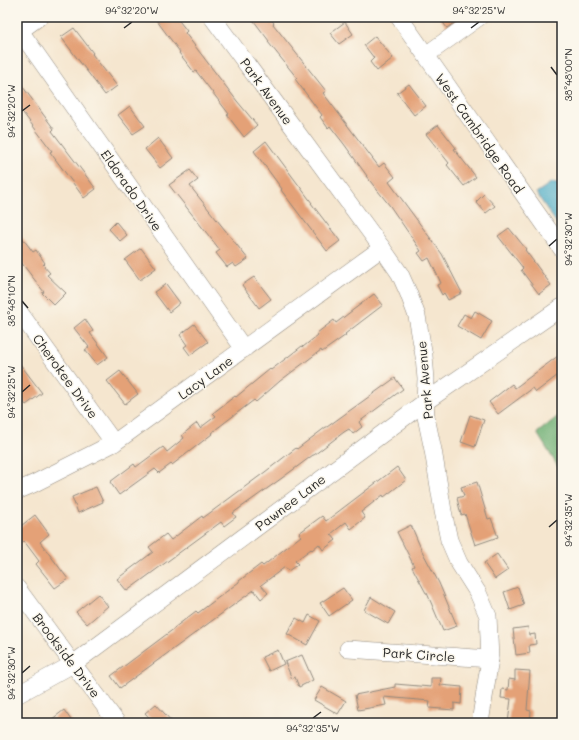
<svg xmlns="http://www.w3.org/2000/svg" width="579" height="740" font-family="Mali,sans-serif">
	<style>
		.forest { fill: #6cad71; stroke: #4c6c4e }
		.water { fill: #44a8c4; stroke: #386a78 }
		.building { fill: #e4a177 }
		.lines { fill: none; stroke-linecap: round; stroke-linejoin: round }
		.minor-casing { stroke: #90887d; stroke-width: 18 }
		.minor { stroke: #fff; stroke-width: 17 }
		.ticks { fill: none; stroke: #2b2b2b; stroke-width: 1.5 }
		.labels { text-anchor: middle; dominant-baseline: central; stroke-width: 3; stroke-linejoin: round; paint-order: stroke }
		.street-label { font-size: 13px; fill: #2b2b2b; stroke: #fbf7ec }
		.neatline { fill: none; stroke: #2b2b2b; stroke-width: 1.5 }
		.ticks-label { font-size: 10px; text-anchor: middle; fill: #2b2b2b }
	</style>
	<rect width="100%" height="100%" fill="#fbf7ec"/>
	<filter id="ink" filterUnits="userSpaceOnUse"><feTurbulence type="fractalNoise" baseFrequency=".025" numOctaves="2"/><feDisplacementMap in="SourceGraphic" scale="8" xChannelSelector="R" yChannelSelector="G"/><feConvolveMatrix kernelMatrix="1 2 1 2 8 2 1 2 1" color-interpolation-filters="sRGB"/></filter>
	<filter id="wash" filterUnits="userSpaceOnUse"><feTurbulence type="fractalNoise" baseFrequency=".012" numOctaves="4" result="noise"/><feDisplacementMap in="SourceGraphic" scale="16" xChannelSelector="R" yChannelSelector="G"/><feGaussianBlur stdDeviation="0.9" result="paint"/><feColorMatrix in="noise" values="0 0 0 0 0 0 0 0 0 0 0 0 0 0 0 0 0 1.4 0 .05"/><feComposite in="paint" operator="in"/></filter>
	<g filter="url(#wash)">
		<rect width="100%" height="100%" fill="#f5e6cf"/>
		<polygon class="forest" points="562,413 562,481 560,470 537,433"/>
		<polygon class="water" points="552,182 562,186 562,231 536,193"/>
		<g id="blocks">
			<g class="building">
				<polygon points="154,17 176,17 187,31 185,33 237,101 257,125 244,137 227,115 229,114 196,71 194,72 179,53 180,52"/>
				<polygon points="251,17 269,17 274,23 273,24 326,91 323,93 379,167 384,163 395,177 389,182 442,254 462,293 448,300 444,293 442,295 437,285 441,283 429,258 424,261 418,253 421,251 390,206 366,176 367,176 344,144 330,126 328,128 320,117 322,115 295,79 297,78 268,42 269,41"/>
				<polygon points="439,17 462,17 447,28"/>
				<polygon points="345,22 353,34 339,44 330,33"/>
				<polygon points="74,28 93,53 92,54 117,86 105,95 61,37"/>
				<polygon points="375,36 393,58 377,71 370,62 374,58 364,45"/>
				<polygon points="17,79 54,129 52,131 96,189 84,198 50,152 52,151 17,105"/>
				<polygon points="409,84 426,106 414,115 397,93"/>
				<polygon points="130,106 145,126 133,134 118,115"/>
				<polygon points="438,125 456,148 454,149 476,177 464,186 447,165 449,163 426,134"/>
				<polygon points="158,138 173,158 160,168 145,149"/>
				<polygon points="266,141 312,203 311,203 340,241 327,251 281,190 282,189 254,151"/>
				<polygon points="190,170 198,180 190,186 248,259 236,267 233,263 227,267 216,253 220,250 169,185"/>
				<polygon points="484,194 495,206 486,213 476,202"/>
				<polygon points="116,222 127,235 120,241 109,229"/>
				<polygon points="509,228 526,249 525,250 551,285 539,294 521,270 523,268 498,236"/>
				<polygon points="17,231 33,252 36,250 45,263 43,265 50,273 47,275 66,293 54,305 42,293 44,292 17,257"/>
				<polygon points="141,248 156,268 140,280 125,260"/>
				<polygon points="254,277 271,299 259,308 242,285"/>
				<polygon points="166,284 180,303 169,312 154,292"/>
				<polygon points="374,294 383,305 345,334 346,335 322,352 321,350 280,381 256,402 254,400 211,433 212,434 172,465 171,464 159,473 155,469 119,495 110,482 134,464 136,467 163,447 167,452 184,438 182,435 197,423 200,428 216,416 213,413 235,396 236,397 270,369 271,370 302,346 303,347 318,335 317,333 334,320 336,323"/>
				<polygon points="475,311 492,321 481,340 457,326 464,314 471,318"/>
				<polygon points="85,319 93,331 90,333 108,357 97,365 85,350 89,347 74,328"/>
				<polygon points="194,324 208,342 190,355 184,347 187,345 180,335"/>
				<polygon points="562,353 562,372 536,392 533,388 498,414 489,402 512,384 515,388"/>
				<polygon points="17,360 42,393 26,405 17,394"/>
				<polygon points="120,371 138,394 125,404 107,381"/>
				<polygon points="395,378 403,389 359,422 362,427 353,434 349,429 344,432 314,455 313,455 282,478 233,513 236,517 224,526 221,522 127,591 117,579 153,552 149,547 166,534 171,540 202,516 203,518 265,472 296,448 297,449 326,427 327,427"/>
				<polygon points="470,415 484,420 475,447 461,442"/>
				<polygon points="397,467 406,480 384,497 383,495 361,512 365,518 351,529 346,522 331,534 336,540 323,550 319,544 312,550 311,549 295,561 298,564 288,571 285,567 261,585 268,593 261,599 254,590 120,688 111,676 175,628 174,628 196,611 198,613 239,582 239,581 261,564 263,566 301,536 299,533 322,516 326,521"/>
				<polygon points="477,482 488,519 491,518 498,537 475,545 465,514 461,515 457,498 464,496 461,487"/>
				<polygon points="96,487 103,502 78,513 72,497"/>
				<polygon points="35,515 49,534 40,542 68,579 55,588 36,564 39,561 24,541 22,543 17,537 17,529"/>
				<polygon points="411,525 422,551 439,583 457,626 443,631 427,593 426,593 412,567 414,566 397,532"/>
				<polygon points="497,554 508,570 495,579 484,563"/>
				<polygon points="518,587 524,605 510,610 504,592"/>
				<polygon points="343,588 352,600 329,616 320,603"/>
				<polygon points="98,594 108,606 87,624 76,612"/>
				<polygon points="371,597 395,612 388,624 364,610"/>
				<polygon points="309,615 320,621 307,645 287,634 296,618 305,623"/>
				<polygon points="528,627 529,635 535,634 536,644 529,645 530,653 516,655 513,629"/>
				<polygon points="278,650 284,664 269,671 262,657"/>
				<polygon points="302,655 313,680 299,687 295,677 292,679 285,662"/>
				<polygon points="515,670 530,671 527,710 531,711 530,723 508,723 511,699 501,698 502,689 508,690 509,679 515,680"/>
				<polygon points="431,678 441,678 440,685 462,687 461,704 454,703 454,710 429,708 430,701 384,697 386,705 358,710 355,695 395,687 395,684 431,687"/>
				<polygon points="322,687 346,701 338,714 314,700"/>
				<polygon points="156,704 173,723 154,723 145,713"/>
				<polygon points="64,710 73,723 47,723"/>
			</g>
		</g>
	</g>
	<g filter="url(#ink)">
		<use href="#blocks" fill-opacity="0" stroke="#90887d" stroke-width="1"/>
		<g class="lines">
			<defs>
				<g id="minor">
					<polyline points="212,17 382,248 400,274 408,292 417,316 424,356 426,379 425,402 426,417 433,450 443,511 449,540 459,563 478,593 488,616 490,659 480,723"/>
					<polyline points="399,17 562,249"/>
					<polyline points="20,31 244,349"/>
					<polyline points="17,33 39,17"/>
					<polyline points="426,55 479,17"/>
					<polyline points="17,309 114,443"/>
					<polyline points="17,491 33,484 114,443 382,248"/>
					<polyline points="17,588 73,664 98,697 117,723"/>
					<polyline points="348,649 490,659"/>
					<polyline points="17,695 73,664 425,402 562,307"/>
				</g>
			</defs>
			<use href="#minor" class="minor-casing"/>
			<use href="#minor" class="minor"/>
		</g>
	</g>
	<path class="ticks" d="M124,28l8,-6M471,28l8,-6M551,67l6,8M22,111l8,-6M549,246l8,-7M22,301l6,7M22,392l8,-7M549,527l8,-7M22,673l8,-7M313,718l8,-6"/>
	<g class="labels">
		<g class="street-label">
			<text transform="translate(267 91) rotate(54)">Park Avenue</text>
			<text transform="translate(480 133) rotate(55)">West Cambridge Road</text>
			<text transform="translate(132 190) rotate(55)">Eldorado Drive</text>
			<text transform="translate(66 376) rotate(54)">Cherokee Drive</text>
			<text transform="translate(205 377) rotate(-36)">Lacy Lane</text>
			<text transform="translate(424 380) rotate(-95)">Park Avenue</text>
			<text transform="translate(290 502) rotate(-37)">Pawnee Lane</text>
			<text transform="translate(419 654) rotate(4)">Park Circle</text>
			<text transform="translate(67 655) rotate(53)">Brookside Drive</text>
		</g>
	</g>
	<rect width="579" height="740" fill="none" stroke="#fbf7ec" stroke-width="44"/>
	<rect x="22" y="22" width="535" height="696" class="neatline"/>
	<g class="ticks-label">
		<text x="132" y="14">94°32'20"W</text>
		<text x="479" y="14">94°32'25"W</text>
		<text transform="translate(568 75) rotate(-90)" y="4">38°48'00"N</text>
		<text transform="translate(11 111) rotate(-90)" y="4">94°32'20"W</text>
		<text transform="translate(568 239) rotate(-90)" y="4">94°32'30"W</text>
		<text transform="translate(11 301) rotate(-90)" y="4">38°48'10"N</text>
		<text transform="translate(11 392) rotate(-90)" y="4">94°32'25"W</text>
		<text transform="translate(568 520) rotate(-90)" y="4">94°32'35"W</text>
		<text transform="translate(11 673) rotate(-90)" y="4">94°32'30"W</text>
		<text x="313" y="732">94°32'35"W</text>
	</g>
</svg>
